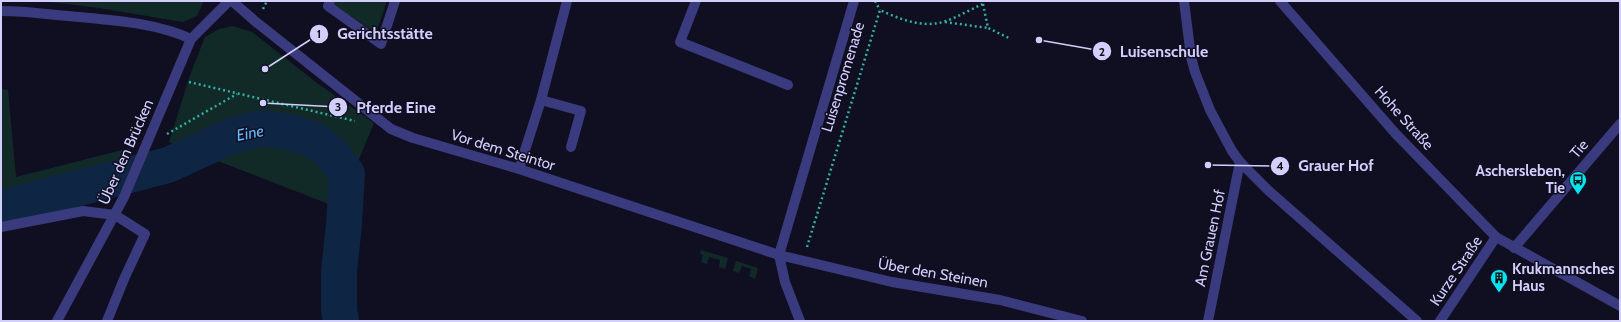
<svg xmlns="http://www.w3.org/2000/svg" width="1621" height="322" font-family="Cabin,sans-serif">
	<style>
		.green { fill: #112a28 }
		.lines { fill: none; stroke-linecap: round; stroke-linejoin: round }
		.river { stroke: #0e2544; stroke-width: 36 }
		.path { stroke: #32aea2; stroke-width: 2.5; stroke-dasharray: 2 3; stroke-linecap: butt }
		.minor { stroke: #3a3a7e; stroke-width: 10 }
		.labels { text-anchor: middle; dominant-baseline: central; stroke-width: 3; stroke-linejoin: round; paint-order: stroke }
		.street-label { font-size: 15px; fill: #d2cffd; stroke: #100e21 }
		.poi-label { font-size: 15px; font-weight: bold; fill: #d2cffd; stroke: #100e21; text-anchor: end }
		.water-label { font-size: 16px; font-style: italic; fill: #60b9fa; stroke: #100e21 }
		.leader { fill: none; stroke: #d2cffd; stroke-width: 1.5 }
		.callout-dot { fill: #d2cffd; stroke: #100e21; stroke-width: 1.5 }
		.mark-label { font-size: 12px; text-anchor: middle; font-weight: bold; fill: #111 }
		.callout-label { font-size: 16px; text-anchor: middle; font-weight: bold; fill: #d2cffd; stroke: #100e21; stroke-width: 3; stroke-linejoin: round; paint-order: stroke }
	</style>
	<rect width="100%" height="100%" fill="#100e21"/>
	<g class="green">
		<polygon points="42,1 202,1 203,3 197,16 183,22 99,8"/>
		<polygon points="335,1 387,1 376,33 333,4"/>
		<polygon points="233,26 252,32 317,83 374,123 339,208 169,142 190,75 205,37 219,29"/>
		<polygon points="1,89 8,90 16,177 130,148 113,192 1,216"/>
		<polygon points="701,250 728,258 725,269 719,267 720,260 709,257 707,264 701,262 703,255 700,254"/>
		<polygon points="736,261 758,268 755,279 749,276 751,269 742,266 739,273 733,271"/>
	</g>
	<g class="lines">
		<polyline class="river" points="1,208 168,165 231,136 262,128 290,132 316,141 331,153 347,174 344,225 339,271 339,310 341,321"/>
		<g class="path">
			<polyline points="875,1 880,10"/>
			<polyline points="983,4 988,28 1009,38"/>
			<polyline points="263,9 267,1"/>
			<polyline points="945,22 988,28"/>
			<polyline points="189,82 355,121"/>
			<polyline points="167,134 237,94"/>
			<path d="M807,247l73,-237c19,9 44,19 66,11 12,-4 25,-12 37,-17l1,-3"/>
		</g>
		<g class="minor">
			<polyline points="232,1 256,22 391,129 413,138 519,169 779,255 892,282 1000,300 1082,321"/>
			<polyline points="330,1 328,6 381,44 395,1"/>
			<polyline points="696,1 680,42 788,85"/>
			<polyline points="1184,1 1191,57 1195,72 1210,110 1232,151 1240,162 1269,191 1417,321"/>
			<polyline points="1280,1 1395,133 1496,237 1620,306"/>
			<path d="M1,11c22,0 45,3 67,5 41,4 86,6 123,23"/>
			<polyline points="541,100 581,111 571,147"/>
			<polyline points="519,169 541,100 567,1"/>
			<polyline points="1,227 83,211 115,215 145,234 124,279 107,321"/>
			<polyline points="1514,248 1620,124"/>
			<polyline points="57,321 124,197 191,39 229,1"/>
			<polyline points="800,321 785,282 779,255 854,1"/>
			<polyline points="1208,321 1240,162"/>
			<polyline points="1440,321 1496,237"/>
		</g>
	</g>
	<defs>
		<symbol id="bus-pin" viewBox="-11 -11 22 30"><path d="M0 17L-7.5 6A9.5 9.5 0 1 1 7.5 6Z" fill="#08e3f0" stroke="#100e21"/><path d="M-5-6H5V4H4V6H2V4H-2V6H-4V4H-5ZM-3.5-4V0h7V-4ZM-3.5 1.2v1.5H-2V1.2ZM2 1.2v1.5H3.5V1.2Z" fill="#111"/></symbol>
		<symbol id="building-pin" viewBox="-11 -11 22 30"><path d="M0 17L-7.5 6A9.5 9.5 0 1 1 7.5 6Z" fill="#08e3f0" stroke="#100e21"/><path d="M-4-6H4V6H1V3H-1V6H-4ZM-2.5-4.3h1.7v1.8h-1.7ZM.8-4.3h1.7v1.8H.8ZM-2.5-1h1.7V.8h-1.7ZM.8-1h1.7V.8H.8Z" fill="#111"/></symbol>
	</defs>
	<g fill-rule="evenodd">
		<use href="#bus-pin" x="1568" y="170" width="20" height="27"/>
		<use href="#building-pin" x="1489" y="268" width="20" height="27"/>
	</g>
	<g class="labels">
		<g class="street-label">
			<text transform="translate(843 77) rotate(-73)">Luisenpromenade</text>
			<text transform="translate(1404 118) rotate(48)">Hohe Straße</text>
			<text transform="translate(1579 149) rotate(-49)">Tie</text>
			<text transform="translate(503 150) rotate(17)">Vor dem Steintor</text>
			<text transform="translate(126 152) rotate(-66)">Über den Brücken</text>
			<text transform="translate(1210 238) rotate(-78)">Am Grauen Hof</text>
			<text transform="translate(1456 271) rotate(-56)">Kurze Straße</text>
			<text transform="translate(933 273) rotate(10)">Über den Steinen</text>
		</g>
		<g class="poi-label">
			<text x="1565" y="171">Aschersleben,<tspan x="1565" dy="17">Tie</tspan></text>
			<text x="1512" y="269" text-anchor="start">Krukmannsches<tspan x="1512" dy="17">Haus</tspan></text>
		</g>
		<g class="water-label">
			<text transform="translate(250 133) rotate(-11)">Eine</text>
		</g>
	</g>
	<path class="leader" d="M265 69L319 34M1039 40L1102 51M263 103L338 107M1208 165L1280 166"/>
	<g class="callout-dot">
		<circle cx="265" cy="69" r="4"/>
		<circle cx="1039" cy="40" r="4"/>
		<circle cx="263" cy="103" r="4"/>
		<circle cx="1208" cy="165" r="4"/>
		<circle cx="319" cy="34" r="10"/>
		<circle cx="1102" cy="51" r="10"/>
		<circle cx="338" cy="107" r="10"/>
		<circle cx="1280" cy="166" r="10"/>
	</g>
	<g class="mark-label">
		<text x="319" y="38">1</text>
		<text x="1102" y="56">2</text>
		<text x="338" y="111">3</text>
		<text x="1280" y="170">4</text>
	</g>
	<g class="callout-label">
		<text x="385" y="39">Gerichtsstätte</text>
		<text x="1164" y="57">Luisenschule</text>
		<text x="396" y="113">Pferde Eine</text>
		<text x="1336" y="171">Grauer Hof</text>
	</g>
	<rect width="1621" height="322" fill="none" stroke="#d2cffd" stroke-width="4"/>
</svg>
